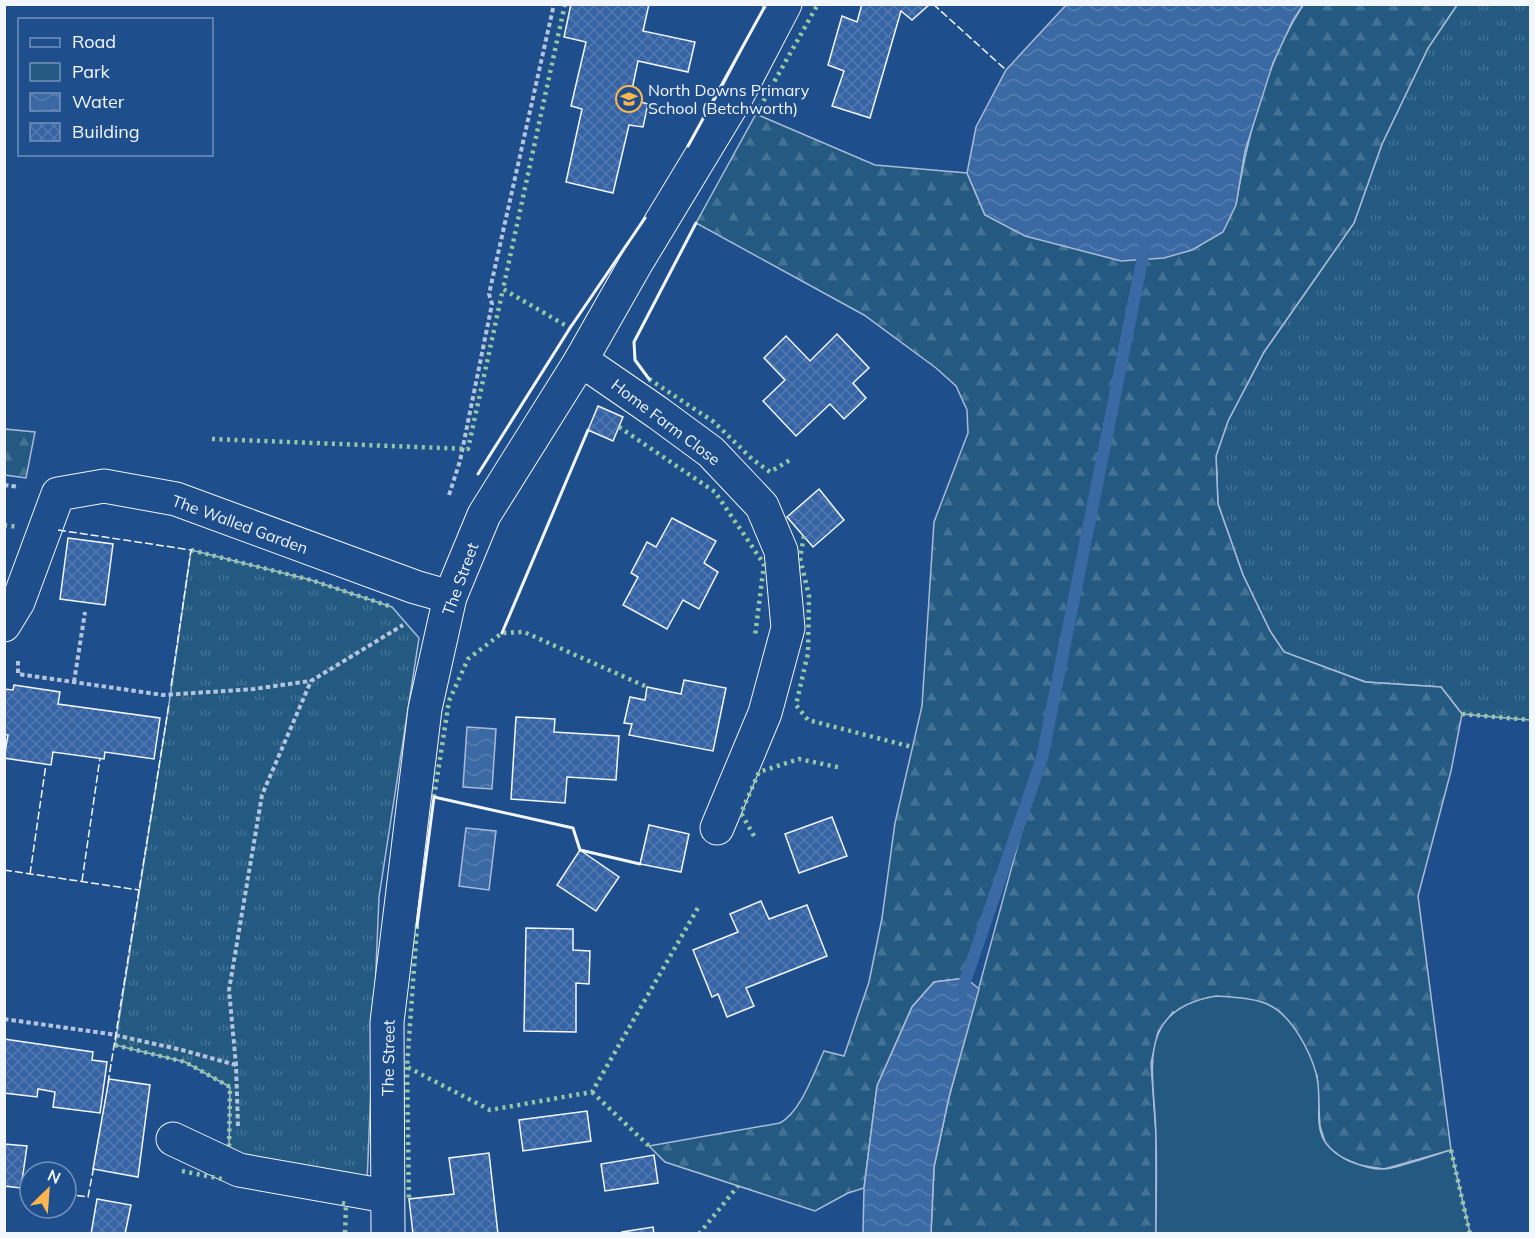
<svg xmlns="http://www.w3.org/2000/svg" width="1535" height="1238" font-family="Mulish,sans-serif">
	<style>
		.grass { fill: url(#grass-tufts); stroke: #a8bbd7; stroke-width: 1.5 }
		.forest { fill: url(#forest-firs); stroke: #a8bbd7; stroke-width: 1.5 }
		.green { fill: #245a82; stroke: #a8bbd7; stroke-width: 1.5 }
		.water { fill: url(#water-waves); stroke: #a8bbd7; stroke-width: 1.5 }
		.lines { fill: none; stroke-linecap: round; stroke-linejoin: round }
		.stream { stroke: #3b69a3; stroke-width: 12 }
		.building { fill: url(#building-cross-hatch); stroke: #f2f6ff; stroke-width: 1.5 }
		.minor-casing { stroke: #f2f6ff; stroke-width: 35 }
		.path { stroke: #b3c4dc; stroke-width: 4; stroke-dasharray: 4.5 3; stroke-linecap: butt }
		.minor { stroke: #1f4e8c; stroke-width: 33 }
		.hedge { stroke: #97c8a6; stroke-width: 4.5; stroke-dasharray: 3 4.5; stroke-linecap: butt }
		.fence { stroke: #f2f6ff; stroke-width: 1.5; stroke-dasharray: 8 3; stroke-linecap: butt }
		.wall { stroke: #f2f6ff; stroke-width: 3 }
		.labels { text-anchor: middle; dominant-baseline: central; stroke-width: 4.5; stroke-linejoin: round; paint-order: stroke }
		.poi-label { font-size: 16px; fill: #f2f6ff; stroke: #1f4e8c; text-anchor: start }
		.street-label { font-size: 16px; fill: #f2f6ff; stroke: #1f4e8c }
	</style>
	<defs>
		<pattern id="grass-tufts" width="24" height="20" patternUnits="userSpaceOnUse" patternTransform="scale(1.5)"><rect width="24" height="20" fill="#245a82"/><path d="M3 7l-1-3M5 7V3M7 7l1-3M15 17l-1-3M17 17v-4M19 17l1-3" fill="none" stroke="#447295"/></pattern>
		<pattern id="forest-firs" width="22" height="20" patternUnits="userSpaceOnUse" patternTransform="scale(1.5)"><rect width="22" height="20" fill="#245a82"/><path d="M5 1l3.5 6h-7zM16 11l3.5 6h-7z" fill="#447295"/></pattern>
		<pattern id="water-waves" width="16" height="10" patternUnits="userSpaceOnUse" patternTransform="scale(1.5)"><rect width="16" height="10" fill="#3b69a3"/><path d="M0 5q4-4 8 0t8 0" fill="none" stroke="#587fb1"/></pattern>
		<pattern id="building-cross-hatch" width="8" height="8" patternUnits="userSpaceOnUse" patternTransform="scale(1.5)"><rect width="8" height="8" fill="#3563a3"/><path d="M0 0l8 8M0 8l8-8" fill="none" stroke="#537ab1"/></pattern>
	</defs>
	<rect width="100%" height="100%" fill="#1f4e8c"/>
	<g class="grass">
		<polygon points="1457,5 1530,5 1530,720 1462,714 1441,687 1366,682 1284,652 1270,631 1243,575 1218,504 1216,456 1228,421 1264,352 1354,223 1382,144 1428,48"/>
		<polygon points="191,550 311,580 392,607 419,638 379,897 367,1182 229,1151 230,1087 185,1062 115,1045 169,704"/>
	</g>
	<g class="forest">
		<path d="M1303,5h154l-29,43 -46,96 -28,79 -90,129 -36,69 -12,35 2,48 25,71 27,56 14,21 81,30 76,5 21,27 -11,57 -33,125 33,254 -67,19 -25,-4 -18,-8 -15,-12 -6,-19 -3,-51 -144,-63 -15,20 -7,31 5,72v98h-225l3,-66 15,-70 89,-326 -72,207 -32,4 -22,25 -35,79 -13,102 -16,5 -33,18 -150,-49 -16,-16 131,-23c21,-11 34,-51 44,-72l20,5 25,-74 13,-64 13,-95 27,-117 12,-184 34,-89 -1,-23 -11,-24 -20,-18 -72,-53 -168,-92 60,-109 119,51 92,8 18,42 251,-11c12,-68 29,-140 67,-199z"/>
		<polygon points="5,429 35,432 26,478 5,475"/>
	</g>
	<path class="green" d="M1216,996c15,1 42,2 55,10 21,11 39,45 45,67 10,37 -13,66 33,88 10,4 24,9 36,8 17,-2 48,-14 66,-19l19,83h-314c0,-32 1,-65 0,-97 -1,-62 -24,-126 60,-140z"/>
	<g class="water">
		<polygon points="1066,5 1303,5 1293,20 1273,63 1245,151 1236,205 1223,232 1192,250 1164,258 1121,261 1025,236 985,215 967,173 976,127 1006,70"/>
		<polygon points="467,727 496,729 492,789 463,787"/>
		<polygon points="466,828 496,831 489,890 459,886"/>
		<polygon points="966,978 979,989 949,1097 934,1167 931,1233 863,1233 864,1188 877,1086 912,1007 934,982"/>
	</g>
	<g class="lines">
		<polyline class="stream" points="961,993 1042,758 1145,246"/>
	</g>
	<g class="building">
		<polygon points="571,4 649,4 643,31 695,42 688,72 638,61 630,99 648,104 643,127 629,125 613,193 566,182 582,109 571,106 586,42 564,37"/>
		<polygon points="862,4 930,4 912,20 901,11 870,118 832,106 844,71 828,65 842,16 857,22"/>
		<polygon points="837,334 869,368 853,383 866,398 844,419 830,404 796,436 763,401 785,380 764,358 786,336 810,361"/>
		<polygon points="598,406 623,417 613,441 588,430"/>
		<polygon points="819,489 844,520 813,547 787,517"/>
		<polygon points="672,518 716,541 704,563 718,572 699,609 683,600 667,629 623,605 638,577 631,573 647,542 656,547"/>
		<polygon points="68,538 113,544 105,605 60,599"/>
		<polygon points="684,680 726,688 713,751 629,735 632,724 624,723 630,697 645,700 647,687 681,694"/>
		<polygon points="14,685 60,692 58,704 160,718 154,759 105,752 104,759 53,752 51,765 4,758 8,735 4,734 4,689 13,690"/>
		<polygon points="516,717 555,719 554,732 619,736 616,780 567,777 565,803 511,799"/>
		<polygon points="832,817 847,856 799,873 785,834"/>
		<polygon points="649,825 689,834 681,872 640,864"/>
		<polygon points="580,850 619,877 596,911 557,885"/>
		<polygon points="761,901 769,919 807,905 827,956 746,988 754,1006 727,1017 718,994 712,997 693,950 738,932 730,914"/>
		<polygon points="526,928 573,929 573,950 590,951 589,984 576,983 576,1032 524,1031"/>
		<polygon points="4,1039 93,1052 92,1060 107,1062 100,1113 53,1107 55,1092 38,1089 37,1097 4,1093"/>
		<polygon points="109,1079 150,1085 138,1177 93,1169"/>
		<polygon points="587,1111 591,1141 523,1151 519,1120"/>
		<polygon points="4,1144 27,1146 21,1188 4,1186"/>
		<polygon points="489,1153 498,1234 413,1234 409,1199 454,1194 449,1158"/>
		<polygon points="654,1155 658,1183 605,1191 601,1164"/>
		<polygon points="97,1199 131,1205 125,1234 91,1234"/>
		<polygon points="653,1227 654,1234 622,1234 622,1232"/>
	</g>
	<g class="lines">
		<defs>
			<g id="minor">
				<polyline points="581,360 658,413 711,452 762,506 781,551 788,628 765,713 717,828"/>
				<polyline points="4,625 18,602 58,494 104,486 176,499 415,587 450,597"/>
				<polyline points="173,1139 239,1170 386,1196"/>
				<polyline points="388,1234 387,1022 425,709 450,597 484,515 581,360 635,265 736,98 785,4"/>
			</g>
		</defs>
		<use href="#minor" class="minor-casing"/>
		<g class="path">
			<polyline points="4,485 19,487"/>
			<polyline points="449,495 460,461 492,304 489,294 554,4"/>
			<polyline points="18,661 18,674 163,695 254,689 310,681"/>
			<polyline points="74,682 85,612"/>
			<polyline points="4,1019 110,1034 182,1050 236,1065"/>
			<polyline points="238,1126 236,1065 229,990 262,795 311,681 403,625"/>
		</g>
		<use href="#minor" class="minor"/>
		<g class="hedge">
			<polyline points="565,4 503,289 570,328"/>
			<polyline points="764,8 765,4"/>
			<polyline points="756,114 818,4"/>
			<polyline points="649,379 714,422 752,459 770,472 790,460"/>
			<polyline points="619,427 715,492 764,564 755,636"/>
			<polyline points="212,439 468,449 503,289"/>
			<polyline points="4,525 18,527"/>
			<polyline points="804,536 800,558 809,596 808,653 796,705 808,720 912,747"/>
			<polyline points="191,550 311,580 392,607"/>
			<polyline points="1462,714 1530,720"/>
			<polyline points="434,797 449,701 468,659 502,633 524,632 647,687"/>
			<polyline points="754,836 741,813 759,772 799,759 842,768"/>
			<polyline points="417,926 407,1067 490,1110 592,1092 699,906"/>
			<polyline points="115,1045 185,1062 230,1087 229,1151"/>
			<polyline points="407,1067 409,1202"/>
			<polyline points="592,1092 649,1146"/>
			<polyline points="1451,1150 1470,1234"/>
			<polyline points="182,1171 222,1179"/>
			<polyline points="342,1203 346,1204 345,1234"/>
			<polyline points="699,1234 738,1186"/>
		</g>
		<g class="fence">
			<polyline points="933,4 1006,70"/>
			<polyline points="58,530 191,550 171,686"/>
			<polyline points="4,870 139,890"/>
			<polyline points="30,874 46,764"/>
			<polyline points="82,881 100,758"/>
			<polyline points="108,1083 169,704"/>
			<polyline points="19,1188 30,1189"/>
			<polyline points="66,1194 88,1197 94,1166"/>
		</g>
		<g class="wall">
			<polyline points="688,146 764,8"/>
			<polyline points="649,379 635,360 634,342 696,223"/>
			<polyline points="478,474 570,328 645,218"/>
			<polyline points="502,633 588,430"/>
			<polyline points="417,926 434,797 573,828 580,850 640,864"/>
		</g>
	</g>
	<defs>
		<symbol id="school-ring" viewBox="-11 -11 22 22"><circle r="9.5" fill="#1f4e8c" stroke="#ffb74d" stroke-width="1.5"/><path d="M0-5L7-2L0 1L-7-2ZM-4 1L0 2.5L4 1V4Q0 6-4 4Z" fill="#ffb74d"/></symbol>
	</defs>
	<g fill-rule="evenodd">
		<use href="#school-ring" x="614" y="84" width="30" height="30"/>
	</g>
	<g class="labels">
		<g class="poi-label">
			<text x="648" y="90">North Downs Primary<tspan x="648" dy="18">School (Betchworth)</tspan></text>
		</g>
		<g class="street-label">
			<text transform="translate(666 422) rotate(37)">Home Farm Close</text>
			<text transform="translate(240 524) rotate(20)">The Walled Garden</text>
			<text transform="translate(460 579) rotate(-70)">The Street</text>
			<text transform="translate(388 1058) rotate(-89)">The Street</text>
		</g>
	</g>
	<rect width="1535" height="1238" fill="none" stroke="#f2f6ff" stroke-width="12"/>
	<rect x="18" y="18" width="195" height="138" fill="#1f4e8c" stroke="#7391ba" stroke-width="1.5"/>
	<rect x="30" y="38" width="30" height="9" fill="#1f4e8c" stroke="#7391ba" stroke-width="1.5"/>
	<text x="72" y="48" font-size="18" fill="#f2f6ff">Road</text>
	<rect x="30" y="63" width="30" height="18" fill="#245a82" stroke="#7391ba" stroke-width="1.5"/>
	<text x="72" y="78" font-size="18" fill="#f2f6ff">Park</text>
	<rect x="30" y="93" width="30" height="18" fill="url(#water-waves)" stroke="#7391ba" stroke-width="1.5"/>
	<text x="72" y="108" font-size="18" fill="#f2f6ff">Water</text>
	<rect x="30" y="123" width="30" height="18" fill="url(#building-cross-hatch)" stroke="#7391ba" stroke-width="1.5"/>
	<text x="72" y="138" font-size="18" fill="#f2f6ff">Building</text>
	<g transform="translate(48 1190) rotate(25)"><circle r="28" fill="#1f4e8c" stroke="#7391ba" stroke-width="1.5"/>
	<path d="M0-4.5L10 22L0 15L-10 22Z" fill="#ffb74d"/>
	<text y="-9" font-size="16" font-weight="bold" text-anchor="middle" fill="#f2f6ff">N</text>
	</g>
</svg>
